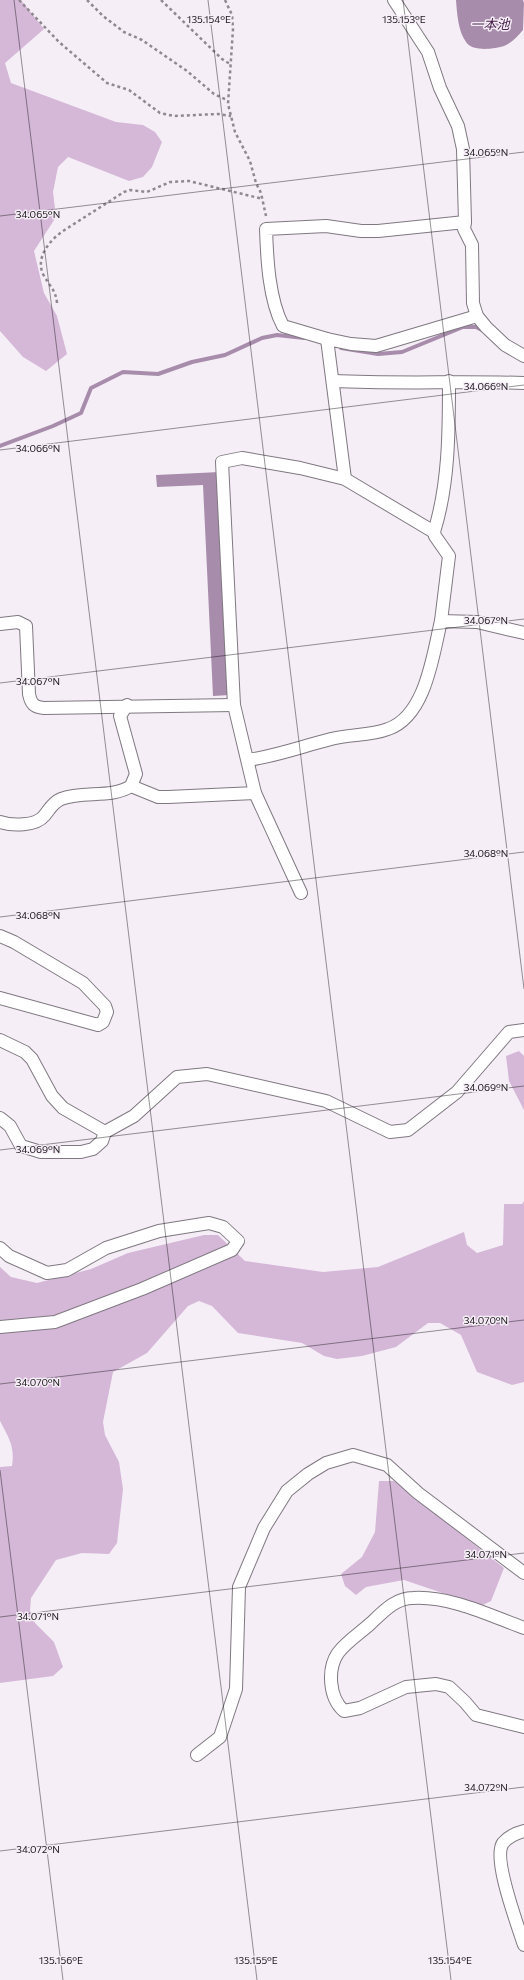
<svg xmlns="http://www.w3.org/2000/svg" width="524" height="1980" font-family="Commissioner,'Noto Sans JP',sans-serif">
	<style>
		.forest { fill: #d5b8d8 }
		.water { fill: #a88cab }
		.lines { fill: none; stroke-linecap: round; stroke-linejoin: round }
		.stream { stroke: #a88cab; stroke-width: 4 }
		.street-casing { stroke: #7f7880; stroke-width: 14 }
		.path { stroke: #8f898f; stroke-width: 2.5; stroke-dasharray: 3 3; stroke-linecap: butt }
		.street { stroke: #fff; stroke-width: 12 }
		.ticks { fill: none; stroke: #181518; stroke-width: 1; stroke-opacity: 0.45 }
		.labels { text-anchor: middle; dominant-baseline: central; stroke-width: 3; stroke-linejoin: round; paint-order: stroke }
		.water-label { font-size: 13px; font-style: italic; fill: #46204a; stroke: #f6eef7 }
		.ticks-label { font-size: 10px; text-anchor: middle; fill: #181518; stroke: #f6eef7; stroke-width: 3; stroke-linejoin: round; paint-order: stroke }
	</style>
	<rect width="100%" height="100%" fill="#f6eef7"/>
	<g class="forest">
		<polygon points="0,0 21,0 44,29 5,63 11,83 116,122 143,125 155,132 162,142 152,167 143,177 129,181 68,157 58,167 53,192 56,217 34,251 44,293 57,316 67,354 46,371 23,357 0,331"/>
		<polygon points="519,1051 524,1056 524,1110 509,1081 506,1056"/>
		<path d="M524,1201v181l-12,3 -35,-13 -16,-37 -21,-12h-12l-32,24 -34,9 -25,3 -13,-3 -22,-13 -64,-10 -26,-27 -13,-5 -11,5 -41,47 -34,19 -10,50 2,13 14,27 4,27 -6,54 -8,11 -27,-1 -26,7 -25,38 -1,13 5,12 19,19 9,25 -10,9 -53,7v-216l12,-1c3,-19 -3,-28 -12,-45v-154l11,10 26,6 54,-14 37,-16 76,-18h14l27,26 78,11 55,-5 86,-35 3,13 10,8 26,-8 1,-41h18z"/>
		<polygon points="379,1481 394,1481 504,1568 491,1601 481,1606 404,1580 366,1587 356,1595 345,1586 341,1574 362,1557 375,1532"/>
	</g>
	<g class="water">
		<path d="M456,0h67l1,3 -1,27c-5,6 -11,13 -19,16 -9,3 -32,6 -38,-4 -8,-11 -9,-29 -10,-42z"/>
		<polygon points="220,472 230,695 213,696 203,485 157,487 156,475"/>
	</g>
	<g class="lines">
		<g class="stream">
			<polyline points="341,348 378,354 402,352 463,327 476,327 484,331"/>
			<polyline points="0,446 53,426 81,413 91,388 123,372 158,374 192,362 225,355 262,338 277,335 304,338"/>
		</g>
		<defs>
			<g id="street">
				<polyline points="394,0 428,52 440,88 458,126 463,149 465,222"/>
				<path d="M327,339l-44,-13c-14,-26 -16,-67 -17,-97l60,-3 35,5h17l87,-9 -1,7 8,16 1,58 4,13 9,11 19,18 19,11"/>
				<path d="M333,381c64,3 127,0 191,2"/>
				<polyline points="345,479 327,339 351,344 376,346 477,316"/>
				<path d="M441,621l8,-65 -14,-20 -1,-4c15,-48 15,-101 15,-151"/>
				<path d="M0,624l18,-2 8,4 3,68c2,10 5,13 15,14l190,-3"/>
				<path d="M248,760c28,-4 55,-14 83,-21 19,-5 39,-3 57,-10 38,-13 45,-75 53,-108l36,1 47,11"/>
				<polyline points="131,786 158,797 168,797 255,793 234,705 222,462 242,458 300,468 345,479 434,532"/>
				<polyline points="255,793 301,893"/>
				<path d="M0,822c12,4 36,4 44,-6 6,-7 8,-13 17,-17 22,-9 50,0 70,-13l5,-12 -16,-58 7,-11"/>
				<polyline points="0,936 14,942 83,983 105,1006 107,1012 103,1022 98,1025 0,998"/>
				<polyline points="0,1040 25,1052 32,1059 52,1096 63,1108 105,1132"/>
				<polyline points="0,1118 10,1126 21,1146 41,1152 81,1152 93,1149 102,1141 105,1132 134,1116 177,1077 207,1074 326,1101 390,1132 408,1130 457,1092 509,1032 524,1030"/>
				<polyline points="0,1248 9,1256 47,1273 67,1270 106,1248 159,1231 209,1223 223,1227 238,1241 232,1250 142,1289 55,1322 0,1327"/>
				<path d="M524,1628c-35,-13 -73,-32 -111,-30 -18,0 -30,14 -43,26 -10,9 -24,18 -32,29 -11,16 -9,45 6,58l16,-3 46,-21 30,-3 13,3 16,15 11,13 48,12"/>
				<polyline points="197,1755 220,1737 236,1689 239,1587 264,1528 287,1491 308,1474 326,1463 353,1455 387,1465 418,1493 524,1573"/>
				<path d="M524,1831c-8,2 -15,5 -21,12 -11,15 15,83 21,102"/>
			</g>
		</defs>
		<use href="#street" class="street-casing"/>
		<g class="path">
			<polyline points="19,0 59,42 107,83 129,90 160,113 174,116 218,114 231,116"/>
			<polyline points="87,0 103,16 124,32 142,40 187,71 214,94 227,100"/>
			<polyline points="161,0 222,59 230,64"/>
			<polyline points="225,0 232,15 233,29 228,104 235,132 250,161 256,183 261,193 266,216"/>
			<path d="M57,303c-1,-12 -7,-17 -13,-27 -10,-18 6,-36 19,-45l61,-39 6,-2 17,2 23,-10 19,-1 74,18"/>
		</g>
		<use href="#street" class="street"/>
	</g>
	<path class="ticks" d="M14,0l243,1980M208,0l243,1980M403,0l121,989M0,216l524,-64M0,450l524,-65M0,683l524,-64M0,917l524,-65M0,1150l524,-64M0,1384l524,-64M0,1470l63,510M0,1617l524,-64M0,1851l524,-64"/>
	<g class="labels">
		<g class="water-label">
			<text x="490" y="24">一本池</text>
		</g>
	</g>
	<g class="ticks-label">
		<text x="209" y="23">135.154°E</text>
		<text x="404" y="23">135.153°E</text>
		<text x="486" y="156">34.065°N</text>
		<text x="38" y="218">34.065°N</text>
		<text x="486" y="390">34.066°N</text>
		<text x="38" y="452">34.066°N</text>
		<text x="486" y="624">34.067°N</text>
		<text x="38" y="685">34.067°N</text>
		<text x="486" y="857">34.068°N</text>
		<text x="38" y="919">34.068°N</text>
		<text x="486" y="1091">34.069°N</text>
		<text x="38" y="1153">34.069°N</text>
		<text x="486" y="1324">34.070°N</text>
		<text x="38" y="1386">34.070°N</text>
		<text x="486" y="1558">34.071°N</text>
		<text x="38" y="1620">34.071°N</text>
		<text x="486" y="1791">34.072°N</text>
		<text x="38" y="1853">34.072°N</text>
		<text x="61" y="1964">135.156°E</text>
		<text x="256" y="1964">135.155°E</text>
		<text x="450" y="1964">135.154°E</text>
	</g>
</svg>
